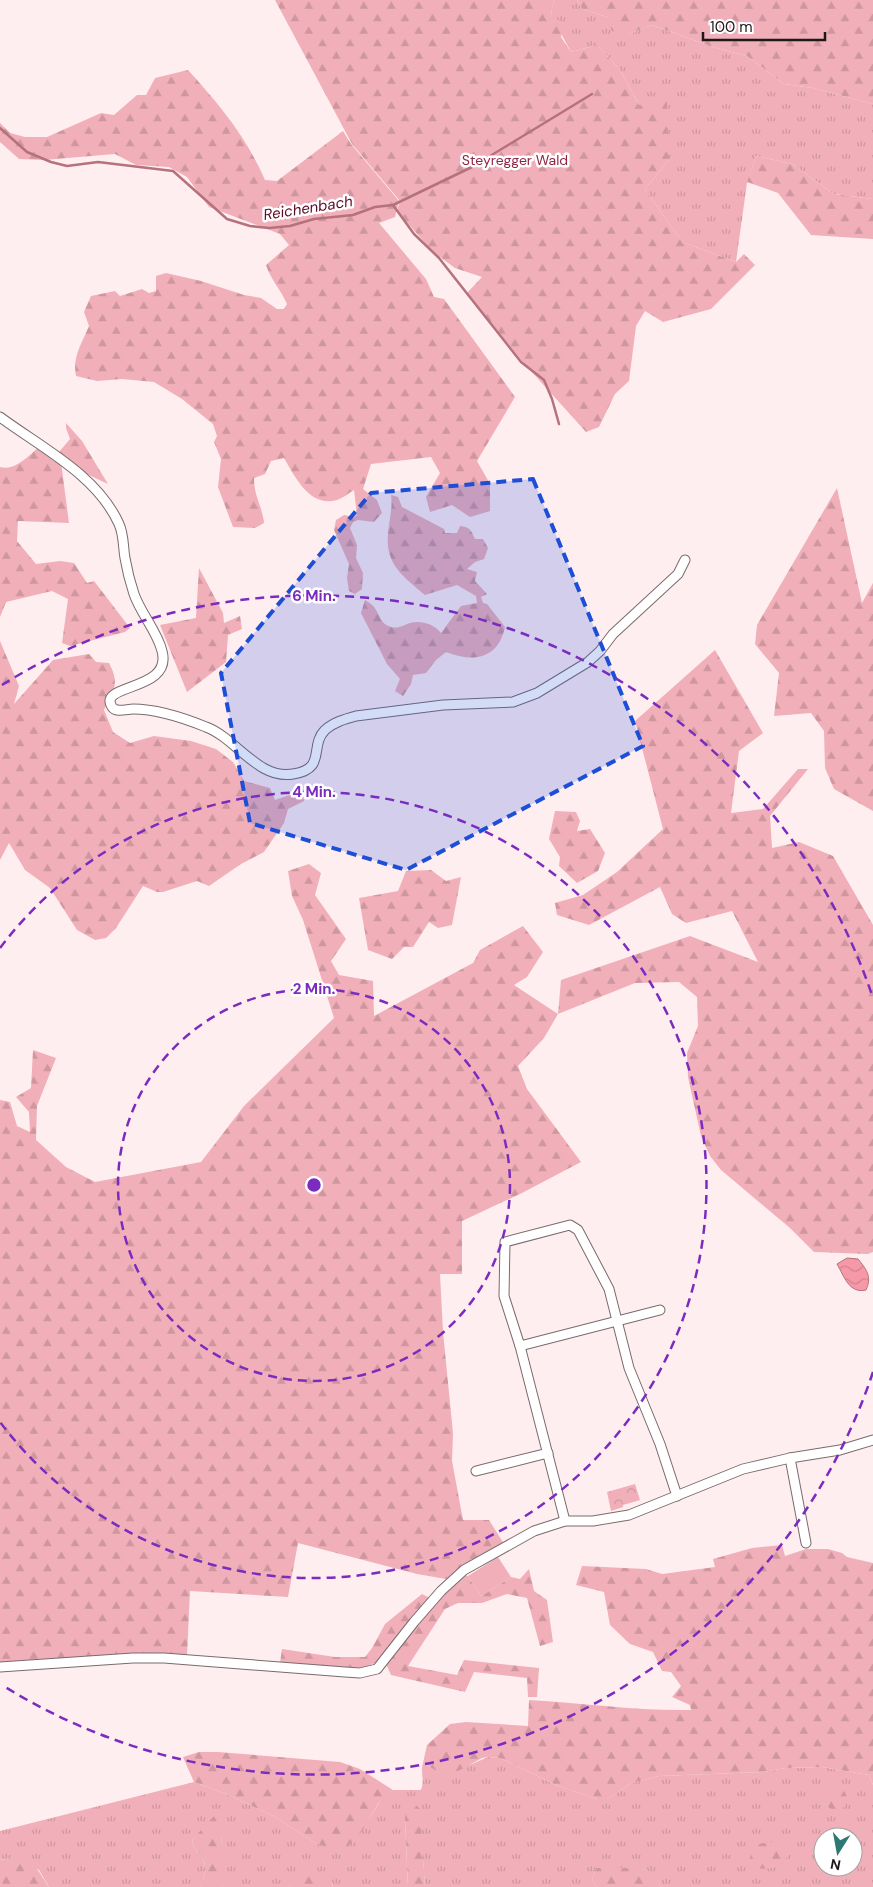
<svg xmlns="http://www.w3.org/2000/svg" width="873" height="1887" font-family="'DM Sans',sans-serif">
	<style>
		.grass { fill: url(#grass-tufts); fill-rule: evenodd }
		.forest { fill: url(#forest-firs) }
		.park { fill: url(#park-crowns) }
		.pitch { fill: #f1afb9 }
		.water { fill: url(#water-waves); stroke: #b5727d }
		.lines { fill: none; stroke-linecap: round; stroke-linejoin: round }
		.stream { stroke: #b5727d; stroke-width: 2.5 }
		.street-casing { stroke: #796b6c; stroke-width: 11 }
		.street { stroke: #fff; stroke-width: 9 }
		.marked { fill: #1d4ed8; fill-opacity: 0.2; stroke: #1d4ed8; stroke-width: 4; stroke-dasharray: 10 6; stroke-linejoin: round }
		.ring { fill: none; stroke: #7b2cbf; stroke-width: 2.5; stroke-dasharray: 9 6 }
		.labels { text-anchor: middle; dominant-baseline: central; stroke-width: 5; stroke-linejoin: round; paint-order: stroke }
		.park-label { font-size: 14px; fill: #912543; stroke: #fff }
		.water-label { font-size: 15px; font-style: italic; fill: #5d0a25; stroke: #fff }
		.centre { fill: #7b2cbf; stroke: #fff; stroke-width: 2.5 }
		.ring-label { font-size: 15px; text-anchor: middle; font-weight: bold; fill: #7b2cbf; stroke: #fff; stroke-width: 5; stroke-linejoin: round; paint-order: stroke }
	</style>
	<defs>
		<pattern id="grass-tufts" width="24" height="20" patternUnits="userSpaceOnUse" patternTransform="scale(1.25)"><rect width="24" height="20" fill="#f1afb9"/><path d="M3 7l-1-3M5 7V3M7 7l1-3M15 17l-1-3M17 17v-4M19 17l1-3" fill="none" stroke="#ce969e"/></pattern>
		<pattern id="forest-firs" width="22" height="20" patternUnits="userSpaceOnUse" patternTransform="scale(1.25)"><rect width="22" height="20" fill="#f1afb9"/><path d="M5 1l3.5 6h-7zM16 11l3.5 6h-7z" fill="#ce969e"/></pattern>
		<pattern id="park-crowns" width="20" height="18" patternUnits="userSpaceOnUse" patternTransform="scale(1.25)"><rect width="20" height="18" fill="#f1afb9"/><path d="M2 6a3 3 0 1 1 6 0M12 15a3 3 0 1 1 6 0" fill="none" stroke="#ce969e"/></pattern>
		<pattern id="water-waves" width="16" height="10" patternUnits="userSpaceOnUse" patternTransform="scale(1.25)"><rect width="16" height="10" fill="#f698a8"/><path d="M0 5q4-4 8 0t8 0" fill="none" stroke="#d28290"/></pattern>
	</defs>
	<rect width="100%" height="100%" fill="#ffeef0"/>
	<g class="grass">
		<polygon points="554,0 577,0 582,9 607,17 629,34 652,25 713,47 747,56 784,84 813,88 873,104 873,199 834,194 792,164 756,156 747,183 736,262 682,242 645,189 669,160 620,70 597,45 571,52 551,15"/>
		<path d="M488,1757l12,1 56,27 41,14h10l25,-16 27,-7 104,-4 23,-4 36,-1 47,8 4,10v102h-212l-8,-14 -11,-5h-46l-4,12 5,7h-172l-2,-28 -18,-41 3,69h-75l-1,-5 -41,1 -2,4h-66l-4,-19 3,-33 -23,-2 -7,7c1,7 3,9 8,14 8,10 5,22 1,33h-152l-10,-17 -28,-12 -11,2v-29l194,-49 35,13 44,21 44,28 43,-11 24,-38 9,-5h28c4,-12 -1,-17 2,-27l15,9 34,-8zM823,1837h30v30h-30z"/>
	</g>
	<g class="forest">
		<polygon points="275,0 554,0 551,15 564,24 561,37 571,52 597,45 620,70 639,105 667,100 669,160 645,189 682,242 736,262 744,254 755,265 711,309 663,322 645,311 636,326 629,381 615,394 599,427 586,432 521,360 467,293 482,277 455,268 433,252 397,211 400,201 352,144"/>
		<polygon points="577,0 873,0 873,104 813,88 784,84 747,56 713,47 652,25 629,34 612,31 607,17 582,9"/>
		<path d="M188,70c31,34 59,68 77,110l12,1 66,-50 8,13 48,57 -4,16 -16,6 47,56 8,18 10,2 71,98 -38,64 13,23v27l-20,6 -18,-12 -22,7 -4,-15 14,-24 -9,-16 -60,7 -8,25 14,11 5,13 -8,9 -16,-2 -5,2 -3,6 7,17 -1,13 7,15 -1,16 -7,5 -6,-3 -2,-13 2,-14 -15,-34 2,-10 8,-5 10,2 3,-2 -3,-25c-5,3 -11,8 -17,10 -27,8 -42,-23 -53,-42l-13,3 -6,13 -11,4c0,19 8,27 10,45l-9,5 -22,-1 -15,-40 3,-28 -7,-17 3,-6 -4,-12 -31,-25 -28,-17 -32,-3 -25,2 -21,-5c-4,-19 6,-33 13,-50l-5,-14 7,-16 24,-5 5,5 22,-7 7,4 7,-2v-15l10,-3 35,8 43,14 17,3 16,11h7l3,-5c-6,-14 -16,-24 -21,-39l23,-20 -9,-11 -71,-27 -22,-30 -18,-10 -33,-2 -21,-11 -71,6 -25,-1 -19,-17v-19l10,10 15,4h22l54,-24 13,2 23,-20h9l9,-17z"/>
		<polygon points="756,156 792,164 834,194 873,199 873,239 811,235 778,193 747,182"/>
		<path d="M66,423l16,18 26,43 -47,-22 8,61 -51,-2 -1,20 19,23 24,-3 14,2 13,20 7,-2 36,47 -5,4 -55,14 -8,-3 6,-44 -16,-8 -46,11 -6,15v-150c15,4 27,-10 38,-19l10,6 5,7 8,-1 -2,-8 11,-13 -4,-11z"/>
		<polygon points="837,488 862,603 873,583 873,811 834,789 825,768 824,731 811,713 774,716 779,673 755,644 757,625"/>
		<path d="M391,495l7,2 4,10 42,22 1,4h12l3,-7c10,1 11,4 15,13h8l5,9 -4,11 -9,3 -8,7 10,3 -2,9 12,13 -6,3 2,6 4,1 18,23c-7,32 -31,36 -59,25l-10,8 -10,13 -13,2 -2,9 -8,12 -8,-5 5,-12 -13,-15 -26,-51 4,-13c3,2 7,4 9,7 6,8 6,17 17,20 8,2 12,-2 19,-4 11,-3 24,1 31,10l20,-27 16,-3 -1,-7 -19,-11 -32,10c-21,-18 -40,-30 -37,-61 1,-14 5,-26 3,-39z"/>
		<polygon points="199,568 223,613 224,623 240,616 242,629 228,635 226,662 187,692 160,625 196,618"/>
		<path d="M0,641l19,45 -5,18 39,-44 36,-6 7,8 13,1c11,21 5,27 -5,47l9,22 17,11 24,-7 37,5 25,8 17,13 11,19 26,7 5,12 27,-9 2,10 -16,8 -4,14 -20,29 -23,12 -32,22 -12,-5 -34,11h-6l-14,-6 -27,42 -10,10 -11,2 -18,-10 -27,-42 -25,-18 -16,-27 -9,17z"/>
		<polygon points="715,650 763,733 739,751 731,813 763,809 798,769 808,769 770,816 772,848 799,842 833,856 873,925 873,1252 868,1254 814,1252 790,1228 721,1170 710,1156 701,1136 688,1077 687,1053 698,1026 697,997 679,982 635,983 558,1014 544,1038 518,1066 527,1089 581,1162 522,1193 462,1221 462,1274 440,1274 443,1332 453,1433 452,1461 463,1520 489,1520 504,1544 486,1553 446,1579 417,1574 298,1543 288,1597 190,1591 187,1656 103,1656 0,1663 0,1100 10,1102 17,1126 30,1132 29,1112 16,1097 31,1088 33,1050 56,1058 37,1106 36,1140 66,1167 95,1182 201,1162 244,1106 334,1018 303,920 292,896 288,871 309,864 321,873 315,895 346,939 331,961 339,975 373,981 374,1016 473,963 480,950 523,926 543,952 527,977 514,985 558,1014 561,980 690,936 758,962 732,911 686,923 672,914 660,887 589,925 557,915 555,903 583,895 617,872 663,829 635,721"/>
		<polygon points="555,811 576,812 580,821 577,831 590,829 605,853 598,871 577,883 559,866 560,857 549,839"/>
		<polygon points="431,870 446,881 461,877 452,925 438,928 429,922 413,947 404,947 392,959 368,950 359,898 398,891 406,871"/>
		<path d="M782,1545l3,11 21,-7h22l14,4 5,4 26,6v222l-4,-10 -47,-8 -36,1 -23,4 -104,4 -27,7 -25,16h-10l-41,-14 -56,-27 -12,-1 -6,1 -22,12 -12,4 -10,-2 -15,-9 4,-18 23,-21 16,-2 62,4 1,-26c54,3 108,11 162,10l-1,-5 -18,-8 9,-11 -10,-14 -9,-1 -9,-19 -23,-8 -20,-19 -6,-33 -28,-7 6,-19 64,3 16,5 53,-7 -2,-8 39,-11z"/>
		<polygon points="529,1569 534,1591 547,1600 553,1642 540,1646 527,1598 507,1594 482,1603 458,1603 445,1609 408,1666 457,1675 464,1660 539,1668 537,1697 528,1697 527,1678 474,1672 465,1692 391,1675 386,1664 377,1662 363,1668 280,1663 282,1649 335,1657 365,1657 372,1648 385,1624 422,1594 436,1601 462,1575 468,1576 481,1596 511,1577 520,1579"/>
		<path d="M199,1752h19l122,10 20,7 33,21c-17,10 -22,29 -33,44 -5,6 -11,11 -17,16l-26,-6 -44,-28 -44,-21 -35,-13 -11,-25z"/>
		<circle cx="836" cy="1799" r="11"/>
		<polygon points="415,1804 420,1809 425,1887 408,1887 405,1818 406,1811"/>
		<path d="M214,1816l6,5 2,14 -2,33 3,19h-22c4,-11 7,-23 -1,-33 -5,-5 -7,-7 -8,-14z"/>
		<path d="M770,1842h9l8,5 1,9c-11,12 -16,14 -33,12l-5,-9 1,-8 8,-7z"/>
		<path d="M11,1858c23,0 26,11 38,29h-49v-27z"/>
		<polygon points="596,1868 642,1868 654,1873 661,1887 597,1887 592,1880"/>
		<path d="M313,1869c10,2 18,7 20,18h-44c4,-12 13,-15 24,-18z"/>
	</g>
	<polygon class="park" points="635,1484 640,1500 623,1505 623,1507 611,1511 607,1492"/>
	<polygon class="pitch" points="498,1557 511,1577 481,1596 468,1576"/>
	<path class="water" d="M847,1258l11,1c9,11 14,18 8,31 -17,4 -22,-14 -29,-26z"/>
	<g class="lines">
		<g class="stream">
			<polyline points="0,128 27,152 51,162 67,166 98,162 173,171 227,219 250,226 269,228 290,226 314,219 353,215 375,207 393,205 472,167 592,94"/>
			<polyline points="393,205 414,234 439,258 521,362 544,380 552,399 559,424"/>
		</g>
		<defs>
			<g id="street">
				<path d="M0,417c42,31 97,58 119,107 5,11 4,23 6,34 2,12 5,24 9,36 7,20 23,37 28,57 11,41 -65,32 -50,56 4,6 15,2 21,2 24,0 51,9 73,18 30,11 52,53 87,47 34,-5 16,-28 32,-44 9,-8 20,-11 31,-14l87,-11 70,-3 24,-9 51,-31 12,-11 13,-17 65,-60 7,-14"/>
				<polyline points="520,1346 660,1310"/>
				<polyline points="790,1458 806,1543"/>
				<polyline points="476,1471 548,1453"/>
				<polyline points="565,1521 520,1346 504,1296 505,1242 570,1225 578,1230 609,1289 629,1368 660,1444 677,1496"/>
				<polyline points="0,1667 133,1658 164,1658 345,1672 360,1673 377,1669 414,1622 441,1591 464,1570 534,1531 565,1521 593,1521 629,1515 743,1469 790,1458 840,1450 873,1440"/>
			</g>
		</defs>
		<use href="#street" class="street-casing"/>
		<use href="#street" class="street"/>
	</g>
	<path class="marked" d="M533,479l110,267 -237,124 -156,-47 -29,-150 150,-180z"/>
	<g class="ring">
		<circle cx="314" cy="1185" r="196"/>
		<path d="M0 948A393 393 0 1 1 0 1422"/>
		<path d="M873 1372A589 589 0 0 1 2 1685M2 685A589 589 0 0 1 873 998"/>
	</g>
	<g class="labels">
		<g class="park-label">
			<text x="515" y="160">Steyregger Wald</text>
		</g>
		<g class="water-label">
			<text transform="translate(308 208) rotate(-9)">Reichenbach</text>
		</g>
	</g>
	<circle cx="314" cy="1185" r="8" class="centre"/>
	<g class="ring-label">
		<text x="314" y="601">6 Min.</text>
		<text x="314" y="797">4 Min.</text>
		<text x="314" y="994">2 Min.</text>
	</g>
	<g transform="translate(838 1852) rotate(191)"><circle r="24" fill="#ffffff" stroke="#a5a3a3"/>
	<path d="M0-4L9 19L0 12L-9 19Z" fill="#2f7772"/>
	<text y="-8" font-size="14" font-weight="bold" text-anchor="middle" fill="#1e1819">N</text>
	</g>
	<path d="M703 32v8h122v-8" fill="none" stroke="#1e1819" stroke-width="2.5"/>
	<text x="710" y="32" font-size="15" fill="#1e1819" stroke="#ffffff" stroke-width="4" paint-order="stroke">100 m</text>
</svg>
